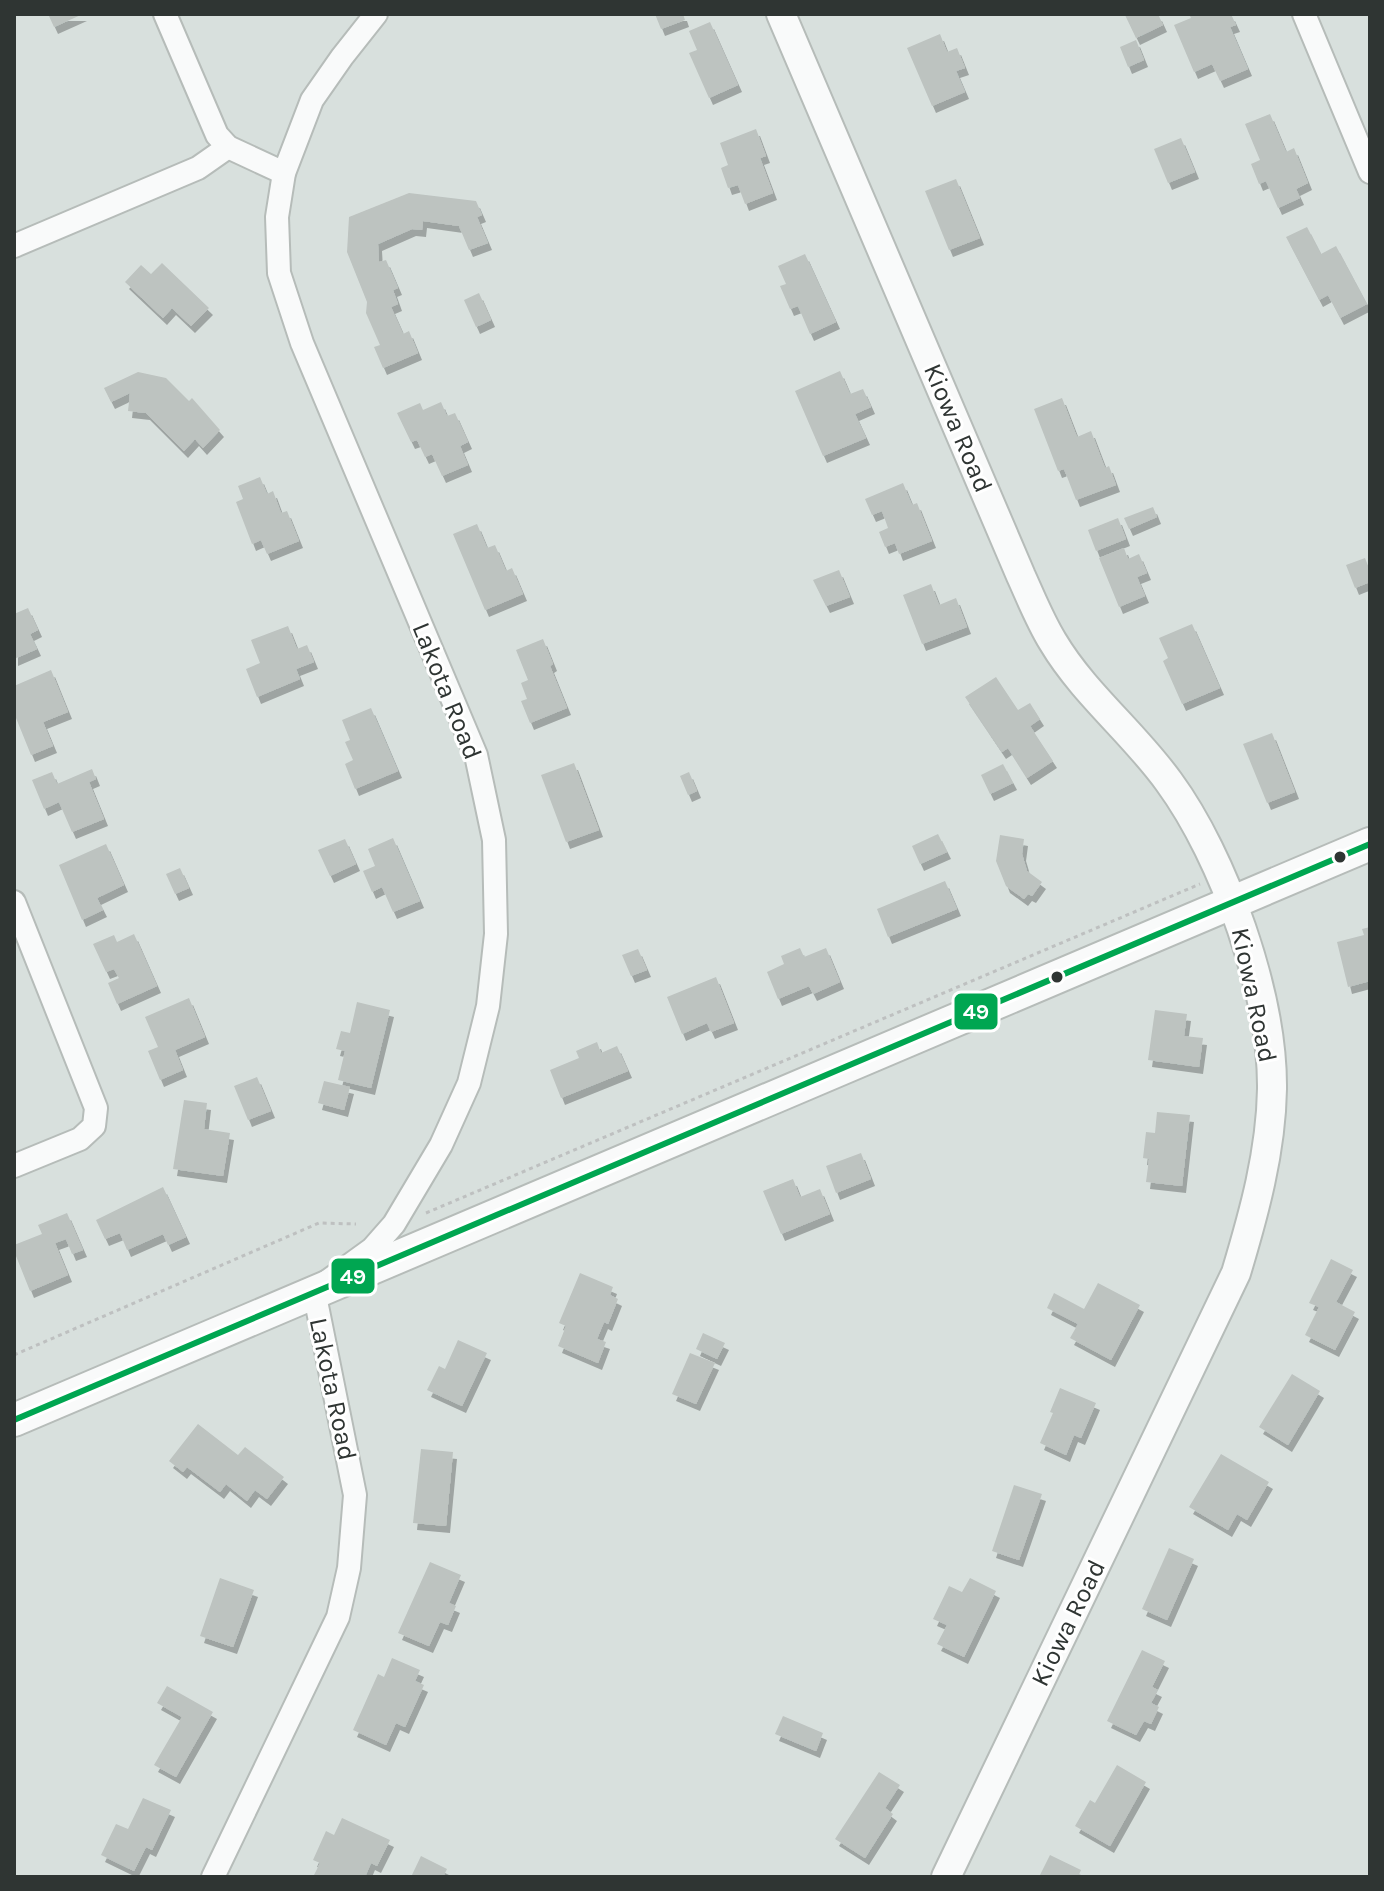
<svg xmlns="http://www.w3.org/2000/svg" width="1384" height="1891" font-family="Karla,sans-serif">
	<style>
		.building { fill: #bdc3c0; filter: url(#shadow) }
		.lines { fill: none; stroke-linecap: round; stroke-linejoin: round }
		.minor-casing { stroke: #b6bcb9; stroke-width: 26 }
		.tertiary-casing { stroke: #b6bcb9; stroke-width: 32 }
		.secondary-casing { stroke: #b6bcb9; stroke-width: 36 }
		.path { stroke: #bec0c0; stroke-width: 3; stroke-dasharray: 4 4; stroke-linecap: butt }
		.minor { stroke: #f9fafa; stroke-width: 22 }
		.tertiary { stroke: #f9fafa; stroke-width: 28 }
		.secondary { stroke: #f9fafa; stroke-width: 32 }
		.bus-1-casing { stroke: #fff; stroke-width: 12 }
		.bus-1 { stroke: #00a651; stroke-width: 6 }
		.bus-dot { fill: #2f3533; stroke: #fff; stroke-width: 3 }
		.labels { text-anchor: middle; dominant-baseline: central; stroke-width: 6; stroke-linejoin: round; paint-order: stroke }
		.street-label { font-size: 26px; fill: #2f3533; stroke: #fff }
		.line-badge { stroke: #fff; stroke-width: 3 }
		.badge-label { font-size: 22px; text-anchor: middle; font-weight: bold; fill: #fff }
	</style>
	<defs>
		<filter id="shadow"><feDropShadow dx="4" dy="7" stdDeviation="0" flood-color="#0004"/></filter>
	</defs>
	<rect width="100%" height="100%" fill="#d8e0dd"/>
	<g class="building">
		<polygon points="48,14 83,14 54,27"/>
		<polygon points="655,14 683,14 685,20 661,29"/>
		<polygon points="1127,14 1158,14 1163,25 1136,38 1125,15"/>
		<polygon points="1189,14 1231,14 1236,25 1230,27 1248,69 1220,81 1212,64 1194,72 1174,25 1191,18"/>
		<polygon points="710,22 738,85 709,98 689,53 697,50 689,31"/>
		<polygon points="940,34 947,52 957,48 965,68 956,71 965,92 932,106 907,48"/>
		<polygon points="1136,40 1144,60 1128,67 1120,47"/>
		<polygon points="1270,114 1286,152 1294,148 1308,183 1296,189 1300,198 1278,208 1266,181 1259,184 1251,164 1260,160 1245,124"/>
		<polygon points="756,129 766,156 760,158 773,193 745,204 738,185 728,188 721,168 728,165 720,143"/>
		<polygon points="1181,138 1195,172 1168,183 1154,149"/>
		<polygon points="956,179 980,238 949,250 925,191"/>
		<polygon points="409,193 476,201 482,215 477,217 488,243 469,250 459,226 423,221 422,230 412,229 378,244 379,262 386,260 398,288 393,290 398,304 391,307 403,334 409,331 418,353 383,368 374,347 380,345 366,313 367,302 347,252 349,217"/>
		<polygon points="1307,227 1321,254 1336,246 1367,304 1340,318 1328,295 1319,300 1286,237"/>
		<polygon points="805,254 836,322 810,334 798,306 790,309 780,286 786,284 778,266"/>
		<polygon points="162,263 209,308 191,326 172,308 163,318 125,282 141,265 151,274"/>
		<polygon points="479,293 491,320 476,327 464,300"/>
		<polygon points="840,371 850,394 863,389 871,407 855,414 866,438 823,456 795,391"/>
		<polygon points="138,372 166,378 189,401 192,398 220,430 203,448 195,439 184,451 146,413 128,411 130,393 111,402 104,388"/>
		<polygon points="1062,398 1077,437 1091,431 1105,468 1109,466 1116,485 1076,500 1064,469 1058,471 1034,409"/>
		<polygon points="441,402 447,416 455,413 468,442 460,446 468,465 442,476 432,454 425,457 417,440 411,442 397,413 420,403 423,410"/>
		<polygon points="260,477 267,494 273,491 281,513 287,511 299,541 267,554 261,540 252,544 236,502 243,499 238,486"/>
		<polygon points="903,483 912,505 917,503 932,541 899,554 895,543 885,547 879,532 888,528 882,511 872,515 865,499"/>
		<polygon points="1153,507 1157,517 1129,529 1124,518"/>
		<polygon points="1118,518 1126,539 1096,551 1088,530"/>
		<polygon points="477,524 487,548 495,545 506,571 512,568 523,594 485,610 453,534"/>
		<polygon points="1124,548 1128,559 1139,554 1147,573 1137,577 1145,596 1119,607 1099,558"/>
		<polygon points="1365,558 1370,571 1370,582 1355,588 1346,565"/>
		<polygon points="839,570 850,597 826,606 813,580"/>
		<polygon points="931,584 939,605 956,598 967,627 922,644 903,595"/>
		<polygon points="28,608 38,630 30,634 37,649 14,659 14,614"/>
		<polygon points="1192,624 1220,688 1182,704 1163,661 1168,658 1159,638"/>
		<polygon points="288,626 297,649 307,645 314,662 296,669 300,679 257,697 246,669 260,663 251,640"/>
		<polygon points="543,639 553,664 550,666 567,708 530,723 521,701 527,699 521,683 528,680 516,650"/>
		<polygon points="51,670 68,712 43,722 53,746 31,755 14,713 14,686"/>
		<polygon points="996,677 1018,710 1030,703 1040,719 1030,726 1053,761 1027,778 1008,748 1002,752 965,697"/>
		<polygon points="371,708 398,771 355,789 345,764 353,760 345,742 350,740 342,720"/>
		<polygon points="1272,733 1295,792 1267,803 1243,744"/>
		<polygon points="574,763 599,830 566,842 541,775"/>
		<polygon points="1003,764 1013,783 990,794 981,775"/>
		<polygon points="92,769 96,779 89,782 104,819 72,832 59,802 44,809 32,780 52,772 57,784"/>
		<polygon points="689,772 697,791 688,795 680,776"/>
		<polygon points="938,834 947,852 920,864 912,846"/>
		<polygon points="1000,835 1024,839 1022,854 1027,871 1042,882 1032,896 1028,894 1024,899 1006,886 996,861"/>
		<polygon points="393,838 420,901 393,912 382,887 372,892 363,871 375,866 368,849"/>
		<polygon points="345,839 356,864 330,876 318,850"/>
		<polygon points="106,844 124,885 97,898 103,910 82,920 59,865"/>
		<polygon points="180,868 189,888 175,894 166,874"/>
		<polygon points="945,881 957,909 888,937 877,909"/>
		<polygon points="1370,927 1370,981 1348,987 1337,942 1364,935 1362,929"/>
		<polygon points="134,934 157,986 117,1004 108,983 119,978 114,969 106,972 93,944 114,935 117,942"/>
		<polygon points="800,948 804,957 826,948 840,982 813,994 809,986 778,999 767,972 784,964 781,956"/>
		<polygon points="638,949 647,970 631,976 622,955"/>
		<polygon points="716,977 734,1023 711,1032 707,1023 682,1034 667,997"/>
		<polygon points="189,998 205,1037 175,1050 183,1070 160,1080 148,1051 158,1047 145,1017"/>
		<polygon points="357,1002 390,1010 371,1088 338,1080 345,1051 336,1049 341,1031 350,1033"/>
		<polygon points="1155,1010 1187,1014 1184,1036 1203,1038 1199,1067 1148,1060"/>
		<polygon points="597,1042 601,1053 617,1046 628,1071 561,1098 550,1070 579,1058 576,1051"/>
		<polygon points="257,1077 271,1111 248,1120 234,1086"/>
		<polygon points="324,1081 350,1087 344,1110 318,1103"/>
		<polygon points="184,1100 207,1103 204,1129 230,1133 223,1176 173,1169"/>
		<polygon points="1157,1112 1190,1115 1182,1186 1146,1182 1149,1159 1143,1158 1146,1132 1155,1133"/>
		<polygon points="861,1153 871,1179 836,1193 826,1166"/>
		<polygon points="793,1179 800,1197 820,1189 830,1214 781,1234 763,1191"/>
		<polygon points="163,1187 186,1237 168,1245 163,1234 127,1250 120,1233 105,1239 96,1220"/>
		<polygon points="67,1213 83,1250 72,1254 66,1239 55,1243 68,1275 30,1291 14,1251 14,1245 42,1234 38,1225"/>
		<polygon points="1331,1259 1353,1270 1336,1302 1355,1312 1335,1350 1305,1335 1319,1307 1309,1303"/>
		<polygon points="580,1273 613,1287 610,1295 618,1299 608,1324 604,1322 597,1339 606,1342 598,1363 558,1346 566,1326 559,1323"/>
		<polygon points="1098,1283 1140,1305 1111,1360 1070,1338 1078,1324 1047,1308 1054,1293 1084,1309"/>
		<polygon points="703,1333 725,1343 717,1359 696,1349"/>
		<polygon points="458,1340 487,1353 462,1406 427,1390 439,1366 445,1369"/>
		<polygon points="690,1353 715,1363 696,1404 672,1394"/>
		<polygon points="1292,1374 1320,1391 1288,1445 1259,1427"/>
		<polygon points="1060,1388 1096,1403 1081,1438 1074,1435 1066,1455 1040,1443 1053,1413 1050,1412"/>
		<polygon points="198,1424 238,1455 245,1447 284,1477 267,1499 255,1490 247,1501 226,1484 220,1492 187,1467 183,1472 169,1461"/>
		<polygon points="421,1449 453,1452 446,1526 413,1523"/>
		<polygon points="1221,1454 1269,1482 1247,1520 1237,1514 1228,1530 1189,1507"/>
		<polygon points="1014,1485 1042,1494 1019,1560 992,1551"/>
		<polygon points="1169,1548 1194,1559 1167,1620 1142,1609"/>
		<polygon points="430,1562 461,1575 449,1603 456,1606 448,1625 440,1622 429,1646 398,1633"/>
		<polygon points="220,1578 254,1590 233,1647 200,1636"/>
		<polygon points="970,1578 996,1591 964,1657 937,1644 947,1625 933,1619 949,1586 962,1592"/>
		<polygon points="1142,1650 1165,1661 1152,1687 1158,1690 1151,1703 1159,1707 1151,1724 1144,1721 1136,1735 1107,1721"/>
		<polygon points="392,1658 420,1670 415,1681 424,1685 405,1727 396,1723 386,1745 353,1730 378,1674 384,1677"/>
		<polygon points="167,1686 213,1712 176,1777 154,1765 182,1717 157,1703"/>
		<polygon points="783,1716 823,1733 816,1751 775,1734"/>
		<polygon points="1117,1765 1146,1782 1110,1846 1075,1826 1090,1800 1095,1803"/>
		<polygon points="879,1772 900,1785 885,1808 893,1814 865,1858 835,1839"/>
		<polygon points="143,1798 171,1810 152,1850 146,1847 134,1871 101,1855 116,1824 128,1829"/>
		<polygon points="342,1818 390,1840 377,1866 371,1863 365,1877 313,1877 320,1863 313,1860 326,1831 334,1835"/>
		<polygon points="1050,1855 1081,1870 1078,1877 1039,1877"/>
		<polygon points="421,1856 447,1869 443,1877 411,1877"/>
	</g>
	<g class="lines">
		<defs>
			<g id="minor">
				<polyline points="165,14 217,135 228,147 284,173"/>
				<polyline points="1304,14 1370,172"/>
				<polyline points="14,246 198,168 228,147"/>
				<polyline points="14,902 96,1108 94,1126 80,1139 14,1166"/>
				<polyline points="213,1877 338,1617 349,1568 355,1495 314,1291 372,1249 394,1224 441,1145 469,1083 488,1006 496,934 494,840 476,755 302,343 279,273 277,217 284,173 312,100 342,57 376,14"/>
			</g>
			<path id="tertiary" d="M781,14l240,562c10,22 19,45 32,66 31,52 81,91 116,140 55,75 104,213 103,307 -1,63 -18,124 -36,184l-290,604"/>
			<polyline id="secondary" points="14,1420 1370,844"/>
		</defs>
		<use href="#minor" class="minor-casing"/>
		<use href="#tertiary" class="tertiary-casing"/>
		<use href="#secondary" class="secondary-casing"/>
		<g class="path">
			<polyline points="426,1213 1200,884"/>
			<polyline points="14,1355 319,1223 356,1224"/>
		</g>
		<use href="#minor" class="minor"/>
		<use href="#tertiary" class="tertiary"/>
		<use href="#secondary" class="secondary"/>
		<defs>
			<polyline id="bus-1" points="14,1420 1370,844"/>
		</defs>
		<use href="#bus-1" class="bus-1-casing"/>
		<use href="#bus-1" class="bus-1"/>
	</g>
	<g class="bus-dot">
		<circle cx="1340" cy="857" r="7"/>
		<circle cx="1057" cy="977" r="7"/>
	</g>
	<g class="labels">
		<g class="street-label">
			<text transform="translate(958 428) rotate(67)">Kiowa Road</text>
			<text transform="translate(447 691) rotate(68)">Lakota Road</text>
			<text transform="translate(1254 995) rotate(78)">Kiowa Road</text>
			<text transform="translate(333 1389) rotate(78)">Lakota Road</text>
			<text transform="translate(1068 1623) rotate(-64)">Kiowa Road</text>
		</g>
	</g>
	<g class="line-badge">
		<rect x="953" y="992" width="46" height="39" rx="8" fill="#00a651"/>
		<rect x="330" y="1257" width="46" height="38" rx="8" fill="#00a651"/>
	</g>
	<g class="badge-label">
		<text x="976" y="1019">49</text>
		<text x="353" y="1284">49</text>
	</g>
	<rect width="1384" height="1891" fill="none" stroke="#2f3533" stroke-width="32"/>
</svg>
